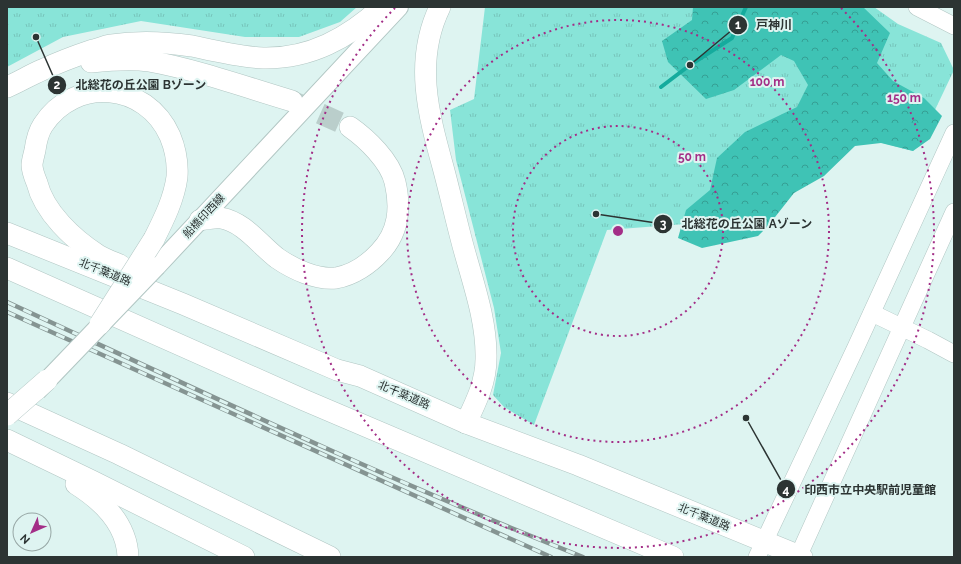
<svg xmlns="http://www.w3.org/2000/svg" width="961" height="564" font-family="Raleway,'Noto Sans JP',sans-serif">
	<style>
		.grass { fill: url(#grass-tufts) }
		.forest { fill: url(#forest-crowns) }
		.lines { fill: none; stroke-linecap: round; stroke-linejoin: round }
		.stream { stroke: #15ab9d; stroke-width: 4 }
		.highway-tunnel { stroke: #bacecb; stroke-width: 21; stroke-dasharray: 21 10; stroke-linecap: butt }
		.secondary-casing { stroke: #b1c6c3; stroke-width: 18 }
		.primary-casing { stroke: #b1c6c3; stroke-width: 20 }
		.highway-casing { stroke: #b1c6c3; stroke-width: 22 }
		.secondary { stroke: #fff; stroke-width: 17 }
		.primary { stroke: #fff; stroke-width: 18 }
		.highway { stroke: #fff; stroke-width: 21 }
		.rail-casing { stroke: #859492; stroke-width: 4.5 }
		.rail { stroke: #def4f1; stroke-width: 3; stroke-dasharray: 9; stroke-linecap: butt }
		.primary-bridge-casing { stroke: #b1c6c3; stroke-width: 20; stroke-linecap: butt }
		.highway-bridge-casing { stroke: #b1c6c3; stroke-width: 22; stroke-linecap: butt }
		.primary-bridge { stroke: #fff; stroke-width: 18 }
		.highway-bridge { stroke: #fff; stroke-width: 21 }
		.ring { fill: none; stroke: #a32e87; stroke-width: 2; stroke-dasharray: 2 4 }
		.labels { text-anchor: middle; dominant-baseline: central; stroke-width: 4; stroke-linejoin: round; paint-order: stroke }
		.street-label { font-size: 11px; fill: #2c3433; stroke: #def4f1 }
		.centre { fill: #a32e87; stroke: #def4f1; stroke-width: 2 }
		.ring-label { font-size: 12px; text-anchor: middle; font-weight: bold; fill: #a32e87; stroke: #def4f1; stroke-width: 4; stroke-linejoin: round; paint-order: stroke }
		.leader { fill: none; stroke: #2c3433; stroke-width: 1.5 }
		.callout-dot { fill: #2c3433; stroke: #def4f1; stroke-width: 1.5 }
		.mark-label { font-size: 12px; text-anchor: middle; font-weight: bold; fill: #fff }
		.callout-label { font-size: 12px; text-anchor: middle; font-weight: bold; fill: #2c3433; stroke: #def4f1; stroke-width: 4; stroke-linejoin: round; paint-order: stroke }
	</style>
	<defs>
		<pattern id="grass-tufts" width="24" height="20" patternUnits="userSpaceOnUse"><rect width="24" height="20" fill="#88e4d8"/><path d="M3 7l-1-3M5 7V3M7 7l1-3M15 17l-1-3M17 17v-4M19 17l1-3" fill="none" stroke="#76c4ba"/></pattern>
		<pattern id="forest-crowns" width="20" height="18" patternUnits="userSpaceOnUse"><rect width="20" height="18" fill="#3fc3b5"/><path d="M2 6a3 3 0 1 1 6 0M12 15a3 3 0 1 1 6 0" fill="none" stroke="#359f94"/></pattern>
	</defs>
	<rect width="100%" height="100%" fill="#def4f1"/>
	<g class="grass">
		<polygon points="7,7 357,7 340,22 299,37 245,37 141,21 63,37 7,67"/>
		<polygon points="485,7 874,7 898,24 941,43 954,70 934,112 913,151 848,134 685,224 607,230 534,425 504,407 493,395 501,353 494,308 456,160 450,110 474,99"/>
	</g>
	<polygon class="forest" points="693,7 863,7 890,33 877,63 893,81 924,98 942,116 930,139 913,151 881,143 855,146 824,176 794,193 768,226 758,236 702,248 678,238 686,210 710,190 717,158 745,132 797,107 808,85 794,61 781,55 734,90 706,99 668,62 662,41 692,20"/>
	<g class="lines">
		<polyline class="stream" points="661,87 690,65 732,38 746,7"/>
		<polyline class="highway-tunnel" points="292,101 350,127"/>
		<defs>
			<g id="secondary">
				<polyline points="917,7 954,26"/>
				<polyline points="872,313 928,340 954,354"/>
				<polyline points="757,557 856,347 954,133"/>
				<polyline points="798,557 954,212"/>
			</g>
			<polyline id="primary" points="157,266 399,7"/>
			<g id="highway">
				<path d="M440,7c-26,53 -12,106 3,160 7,26 13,53 20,79 10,37 24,75 23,113 0,23 -10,43 -20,64"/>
				<path d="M91,62c19,-2 39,-4 58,-1 49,9 96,26 143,40"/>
				<path d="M7,87c12,-5 23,-12 35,-17 17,-8 33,-14 51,-20 6,-1 11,-4 17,-5 27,-4 55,-3 82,1 23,5 47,11 71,12 47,1 85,-20 119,-51"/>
				<path d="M200,220c6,-1 15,-3 21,-2 23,4 38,26 56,40 16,11 39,22 59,20 17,-3 33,-14 44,-26 19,-20 21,-44 15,-70 -5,-21 -28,-43 -45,-55"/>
				<polyline points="7,233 183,304 337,370 360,376 466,423 578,465 802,557"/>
				<path d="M120,265c-7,-3 -15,-6 -22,-10 -25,-16 -54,-43 -61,-72 -2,-5 -5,-12 -5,-18 0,-4 2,-10 3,-15 1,-7 4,-19 8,-25 32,-49 103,-43 127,11 5,12 8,27 7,41 -3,22 -13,42 -23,62"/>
				<polyline points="7,268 304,400 673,557"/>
				<polyline points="7,403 119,454 330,557"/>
				<polyline points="7,440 94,482 244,557"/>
				<path d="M76,484c27,17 51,40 52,73"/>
			</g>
		</defs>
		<use href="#secondary" class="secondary-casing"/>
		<use href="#primary" class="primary-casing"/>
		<use href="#highway" class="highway-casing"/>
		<use href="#secondary" class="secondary"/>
		<use href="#primary" class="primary"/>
		<use href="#highway" class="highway"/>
		<defs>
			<g id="rail">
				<path d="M7,302c191,88 381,178 576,255"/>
				<polyline points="7,312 551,557"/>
			</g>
		</defs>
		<use href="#rail" class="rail-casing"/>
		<use href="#rail" class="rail"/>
		<defs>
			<polyline id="primary-bridge" points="37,391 157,266"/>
			<g id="highway-bridge">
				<polyline points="100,324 154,239"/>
				<polyline points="7,415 47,380"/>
			</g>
		</defs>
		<use href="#primary-bridge" class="primary-bridge-casing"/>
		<use href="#highway-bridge" class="highway-bridge-casing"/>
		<use href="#primary-bridge" class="primary-bridge"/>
		<use href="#highway-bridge" class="highway-bridge"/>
	</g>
	<g class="ring">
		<circle cx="618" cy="231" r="105"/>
		<circle cx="618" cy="231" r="211"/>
		<path d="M841 8A316 316 0 1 1 395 8"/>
	</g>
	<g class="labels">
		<g class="street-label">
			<text transform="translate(204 216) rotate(-47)">船橋印西線</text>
			<text transform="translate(105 272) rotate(22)">北千葉道路</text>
			<text transform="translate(404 395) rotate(23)">北千葉道路</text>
			<text transform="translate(704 517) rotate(22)">北千葉道路</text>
		</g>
	</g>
	<circle cx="618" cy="231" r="6" class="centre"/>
	<g class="ring-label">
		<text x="767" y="86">100 m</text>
		<text x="904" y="102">150 m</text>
		<text x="692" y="161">50 m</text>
	</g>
	<path class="leader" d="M690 65L738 25M36 37L57 85M596 214L663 224M746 418L786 489"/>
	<g class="callout-dot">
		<circle cx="690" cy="65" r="4"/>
		<circle cx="36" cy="37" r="4"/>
		<circle cx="596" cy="214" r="4"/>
		<circle cx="746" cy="418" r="4"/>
		<circle cx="738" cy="25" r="10"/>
		<circle cx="57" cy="85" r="10"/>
		<circle cx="663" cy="224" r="10"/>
		<circle cx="786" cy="489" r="10"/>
	</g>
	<g class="mark-label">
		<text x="738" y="29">1</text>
		<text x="57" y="89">2</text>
		<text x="663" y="228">3</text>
		<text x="786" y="494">4</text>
	</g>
	<g class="callout-label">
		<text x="774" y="29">戸神川</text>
		<text x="141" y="89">北総花の丘公園 Bゾーン</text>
		<text x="747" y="228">北総花の丘公園 Aゾーン</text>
		<text x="870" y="494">印西市立中央駅前児童館</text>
	</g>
	<rect width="961" height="564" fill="none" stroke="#2c3433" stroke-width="16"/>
	<g transform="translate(32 532) rotate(225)"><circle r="19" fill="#def4f1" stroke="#97a7a5"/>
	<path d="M0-3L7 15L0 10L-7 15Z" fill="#a32e87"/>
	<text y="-6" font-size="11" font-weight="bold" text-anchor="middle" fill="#2c3433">N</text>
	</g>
</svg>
